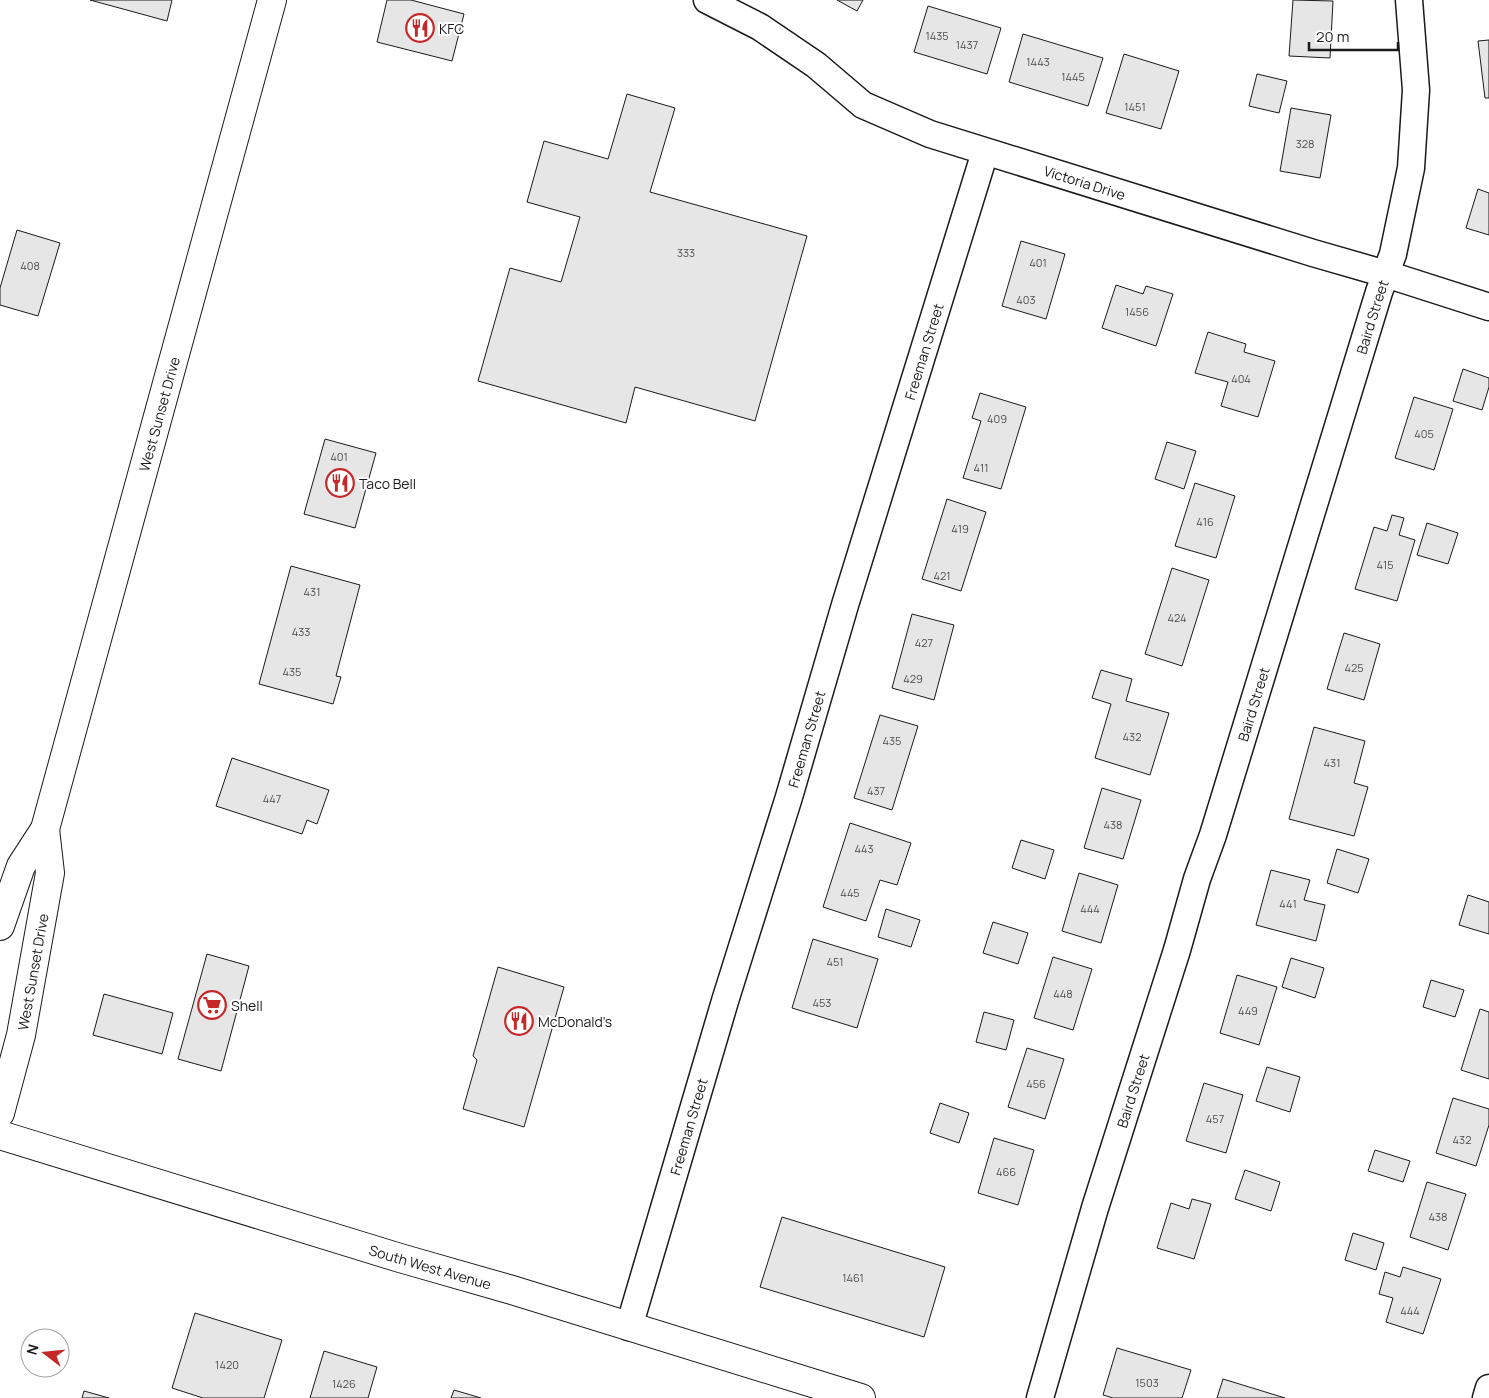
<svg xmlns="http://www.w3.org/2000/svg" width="1489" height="1398" font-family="Manrope,sans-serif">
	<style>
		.building { fill: #e6e6e6; stroke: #1a1a1a }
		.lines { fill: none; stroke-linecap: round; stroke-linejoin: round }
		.minor-casing { stroke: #1a1a1a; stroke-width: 29 }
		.tertiary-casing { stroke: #1a1a1a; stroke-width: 30 }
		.secondary-casing { stroke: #1a1a1a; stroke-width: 30 }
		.minor { stroke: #fff; stroke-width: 26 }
		.tertiary { stroke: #fff; stroke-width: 28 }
		.secondary { stroke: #fff; stroke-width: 28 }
		.labels { text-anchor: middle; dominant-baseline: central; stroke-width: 4; stroke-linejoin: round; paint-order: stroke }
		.number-label { font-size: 11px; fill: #4d4d4d }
		.poi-label { font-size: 14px; fill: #1a1a1a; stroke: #fff; text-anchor: start }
		.street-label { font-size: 14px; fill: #1a1a1a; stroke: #fff }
	</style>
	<rect width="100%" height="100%" fill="#fff"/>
	<g class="building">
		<polygon points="90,0 172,0 167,21"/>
		<polygon points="387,0 411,0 464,14 452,61 377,42"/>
		<polygon points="837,0 863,0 857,11"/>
		<polygon points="1293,0 1333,1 1330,58 1289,56"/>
		<polygon points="928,6 1001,28 987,74 914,52"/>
		<polygon points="1023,34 1103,58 1088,106 1009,82"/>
		<polygon points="1489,40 1489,98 1485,98 1478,41"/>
		<polygon points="1124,54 1179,71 1161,129 1106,113"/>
		<polygon points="1257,74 1287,81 1279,113 1249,106"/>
		<polygon points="627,94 675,108 650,192 807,236 755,421 635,387 626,423 478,381 510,268 561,282 580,217 527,202 544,141 608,159"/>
		<polygon points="1291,108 1331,115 1320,178 1280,171"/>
		<polygon points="1478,189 1489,193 1489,235 1466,228"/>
		<polygon points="17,230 60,243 38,316 0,305 0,288"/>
		<polygon points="1021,241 1065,254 1046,319 1002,306"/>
		<polygon points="1116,285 1143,294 1146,286 1173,294 1156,346 1102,328"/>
		<polygon points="1208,332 1246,344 1244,352 1275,361 1258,417 1221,406 1228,382 1195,373"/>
		<polygon points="1463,369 1489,378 1489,387 1482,410 1453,401"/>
		<polygon points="980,393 1026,407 1001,489 963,478 981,421 972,418"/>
		<polygon points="1414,397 1453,409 1434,470 1395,458"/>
		<polygon points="325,439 376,453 355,528 304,514"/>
		<polygon points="1167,442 1196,451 1184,489 1155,479"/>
		<polygon points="1195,483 1235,496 1216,558 1175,546"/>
		<polygon points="947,499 986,512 961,591 922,579"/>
		<polygon points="1392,515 1404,518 1399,535 1415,540 1397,601 1355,589 1374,527 1387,531"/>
		<polygon points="1427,523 1458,533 1448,564 1417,555"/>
		<polygon points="291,566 360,585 336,676 341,677 333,704 259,684"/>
		<polygon points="1172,568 1209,580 1182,666 1145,654"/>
		<polygon points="912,614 954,625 934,700 892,688"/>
		<polygon points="1344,633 1380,644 1364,700 1327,689"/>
		<polygon points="1101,670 1132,679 1126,701 1169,713 1150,775 1095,758 1111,704 1092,698"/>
		<polygon points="880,715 918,726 892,810 854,798"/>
		<polygon points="1314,727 1365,741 1354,783 1368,787 1354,836 1289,819"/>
		<polygon points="232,758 329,790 317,824 307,820 302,834 216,806"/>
		<polygon points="1102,788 1141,800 1123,859 1084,848"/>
		<polygon points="850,823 911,843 897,885 880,880 866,921 823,907"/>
		<polygon points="1021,840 1054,850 1045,879 1012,868"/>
		<polygon points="1337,849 1369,859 1358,893 1327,883"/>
		<polygon points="1271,870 1310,880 1304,900 1325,905 1316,941 1256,925"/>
		<polygon points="1079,873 1118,885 1101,943 1062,931"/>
		<polygon points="1468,895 1489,902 1489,934 1459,925"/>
		<polygon points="886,909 920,920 911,947 878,937"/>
		<polygon points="993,922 1028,933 1018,964 983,953"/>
		<polygon points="813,939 878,959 857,1028 792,1008"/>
		<polygon points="207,954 249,966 221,1071 178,1059"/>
		<polygon points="1053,957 1092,969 1073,1030 1034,1018"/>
		<polygon points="1291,958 1324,968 1315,998 1282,987"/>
		<polygon points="498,967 564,987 524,1127 463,1109 477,1060 473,1056"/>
		<polygon points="1237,975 1277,987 1259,1045 1220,1033"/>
		<polygon points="1431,980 1464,990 1455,1017 1423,1007"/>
		<polygon points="104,994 173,1013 162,1054 93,1035"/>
		<polygon points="1480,1009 1489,1012 1489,1079 1461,1070"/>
		<polygon points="984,1012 1014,1020 1006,1050 976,1042"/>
		<polygon points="1027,1048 1064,1059 1045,1119 1008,1107"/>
		<polygon points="1267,1067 1300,1077 1290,1112 1256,1101"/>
		<polygon points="1204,1083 1243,1095 1226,1153 1186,1141"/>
		<polygon points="1453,1098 1489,1109 1489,1125 1476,1166 1436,1153"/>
		<polygon points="940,1103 969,1113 959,1143 930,1133"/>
		<polygon points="994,1138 1034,1150 1018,1205 978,1193"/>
		<polygon points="1375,1150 1410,1161 1403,1182 1368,1171"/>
		<polygon points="1245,1170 1280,1182 1271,1211 1235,1199"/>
		<polygon points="1427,1182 1466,1194 1448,1250 1410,1237"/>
		<polygon points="1192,1199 1211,1204 1194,1259 1157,1248 1171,1203 1189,1209"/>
		<polygon points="782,1217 945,1267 924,1337 760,1287"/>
		<polygon points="1353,1233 1384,1243 1376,1270 1345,1260"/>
		<polygon points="1403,1267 1441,1279 1423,1334 1386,1322 1393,1298 1379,1294 1385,1272 1400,1277"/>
		<polygon points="195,1313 282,1340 264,1398 203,1398 172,1388"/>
		<polygon points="1117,1348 1191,1370 1182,1398 1113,1398 1103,1395"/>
		<polygon points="324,1351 377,1367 368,1398 310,1398"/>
		<polygon points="1223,1379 1285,1398 1217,1398"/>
		<polygon points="454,1390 481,1398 451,1398"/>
		<polygon points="84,1391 109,1398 82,1398"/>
	</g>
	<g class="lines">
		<defs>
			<g id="minor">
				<path id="s1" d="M707,0l53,27 56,38 47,40 67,29 383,119 73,21 103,33"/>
				<path id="s2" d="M629,1327l96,-326 64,-204 56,-192 140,-453"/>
				<path id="s3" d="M1040,1398l55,-190 82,-258 20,-71 16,-44 166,-543 14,-38 18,-86 5,-78 -7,-90"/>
				<polyline points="1486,1398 1489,1388"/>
			</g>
			<g id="tertiary">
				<path id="s4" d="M0,1135l400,123 112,32 349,108"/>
			</g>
			<g id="secondary">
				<path id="s5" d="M0,926l21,-60 24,-37 227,-829"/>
				<path id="s6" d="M0,1113l21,-78 29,-162 -5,-44"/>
			</g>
		</defs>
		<use href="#minor" class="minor-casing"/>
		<use href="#tertiary" class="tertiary-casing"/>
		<use href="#secondary" class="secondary-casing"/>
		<use href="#minor" class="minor"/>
		<use href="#tertiary" class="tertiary"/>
		<use href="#secondary" class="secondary"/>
	</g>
	<defs>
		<symbol id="restaurant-ring" viewBox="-11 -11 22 22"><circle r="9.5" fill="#fff" stroke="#c62828" stroke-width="1.5"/><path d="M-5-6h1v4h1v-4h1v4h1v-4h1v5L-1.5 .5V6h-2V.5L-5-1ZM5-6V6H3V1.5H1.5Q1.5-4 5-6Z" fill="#c62828"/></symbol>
		<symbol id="supermarket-ring" viewBox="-11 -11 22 22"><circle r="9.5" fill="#fff" stroke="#c62828" stroke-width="1.5"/><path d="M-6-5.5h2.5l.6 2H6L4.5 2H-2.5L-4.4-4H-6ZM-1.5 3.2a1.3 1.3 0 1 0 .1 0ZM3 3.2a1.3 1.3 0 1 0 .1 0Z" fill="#c62828"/></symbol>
	</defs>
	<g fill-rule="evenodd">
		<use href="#restaurant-ring" x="404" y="12" width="32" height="32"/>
		<use href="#restaurant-ring" x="324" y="467" width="32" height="32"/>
		<use href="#supermarket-ring" x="196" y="989" width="32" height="32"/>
		<use href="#restaurant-ring" x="503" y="1005" width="32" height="32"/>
	</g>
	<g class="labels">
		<g class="number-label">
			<text x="937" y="35">1435</text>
			<text x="967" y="44">1437</text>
			<text x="1038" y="61">1443</text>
			<text x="1073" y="76">1445</text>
			<text x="1135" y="106">1451</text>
			<text x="1305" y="143">328</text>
			<text x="686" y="252">333</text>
			<text x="1038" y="262">401</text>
			<text x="30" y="265">408</text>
			<text x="1026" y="299">403</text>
			<text x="1137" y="311">1456</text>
			<text x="1241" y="378">404</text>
			<text x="997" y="418">409</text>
			<text x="1424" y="433">405</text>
			<text x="339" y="456">401</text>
			<text x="981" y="467">411</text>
			<text x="1205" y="521">416</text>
			<text x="960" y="528">419</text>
			<text x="1385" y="564">415</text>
			<text x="942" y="575">421</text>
			<text x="312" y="591">431</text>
			<text x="1177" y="617">424</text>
			<text x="301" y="631">433</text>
			<text x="924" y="642">427</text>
			<text x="1354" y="667">425</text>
			<text x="292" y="671">435</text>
			<text x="913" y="678">429</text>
			<text x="1132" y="736">432</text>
			<text x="892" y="740">435</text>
			<text x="1332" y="762">431</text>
			<text x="876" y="790">437</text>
			<text x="272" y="798">447</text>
			<text x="1113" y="824">438</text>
			<text x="864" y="848">443</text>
			<text x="850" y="892">445</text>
			<text x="1288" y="903">441</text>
			<text x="1090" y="908">444</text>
			<text x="835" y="961">451</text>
			<text x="1063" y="993">448</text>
			<text x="822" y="1002">453</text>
			<text x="1248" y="1010">449</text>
			<text x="1036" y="1083">456</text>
			<text x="1215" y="1118">457</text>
			<text x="1462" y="1139">432</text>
			<text x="1006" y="1171">466</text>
			<text x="1438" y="1216">438</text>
			<text x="853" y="1277">1461</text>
			<text x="1410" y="1310">444</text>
			<text x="227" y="1364">1420</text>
			<text x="1147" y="1382">1503</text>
			<text x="344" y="1383">1426</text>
		</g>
		<g class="poi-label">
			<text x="439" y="28">KFC</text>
			<text x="359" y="483">Taco Bell</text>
			<text x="231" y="1005">Shell</text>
			<text x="538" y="1021">McDonald's</text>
		</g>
		<g class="street-label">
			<text stroke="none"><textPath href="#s1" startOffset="424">Victoria Drive</textPath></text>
			<text stroke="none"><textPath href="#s3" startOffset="1131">Baird Street</textPath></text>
			<text stroke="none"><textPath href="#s2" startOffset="1019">Freeman Street</textPath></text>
			<text stroke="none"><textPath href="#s5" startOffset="538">West Sunset Drive</textPath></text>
			<text stroke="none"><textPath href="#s3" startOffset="726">Baird Street</textPath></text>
			<text stroke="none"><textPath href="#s2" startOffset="614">Freeman Street</textPath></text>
			<text stroke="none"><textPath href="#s6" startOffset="145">West Sunset Drive</textPath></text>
			<text stroke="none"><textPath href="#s3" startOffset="321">Baird Street</textPath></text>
			<text stroke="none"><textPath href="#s2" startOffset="209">Freeman Street</textPath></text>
			<text stroke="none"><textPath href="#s4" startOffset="450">South West Avenue</textPath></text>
		</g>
	</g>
	<g transform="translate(45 1353) rotate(286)"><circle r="24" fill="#ffffff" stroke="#a3a3a3"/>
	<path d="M0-4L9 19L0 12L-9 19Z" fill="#c62828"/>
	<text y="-8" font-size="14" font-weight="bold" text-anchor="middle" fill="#1a1a1a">N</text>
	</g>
	<path d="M1309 42v8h89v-8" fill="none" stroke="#1a1a1a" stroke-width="2.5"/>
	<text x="1316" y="42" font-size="15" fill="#1a1a1a" stroke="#ffffff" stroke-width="4" paint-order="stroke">20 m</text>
</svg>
